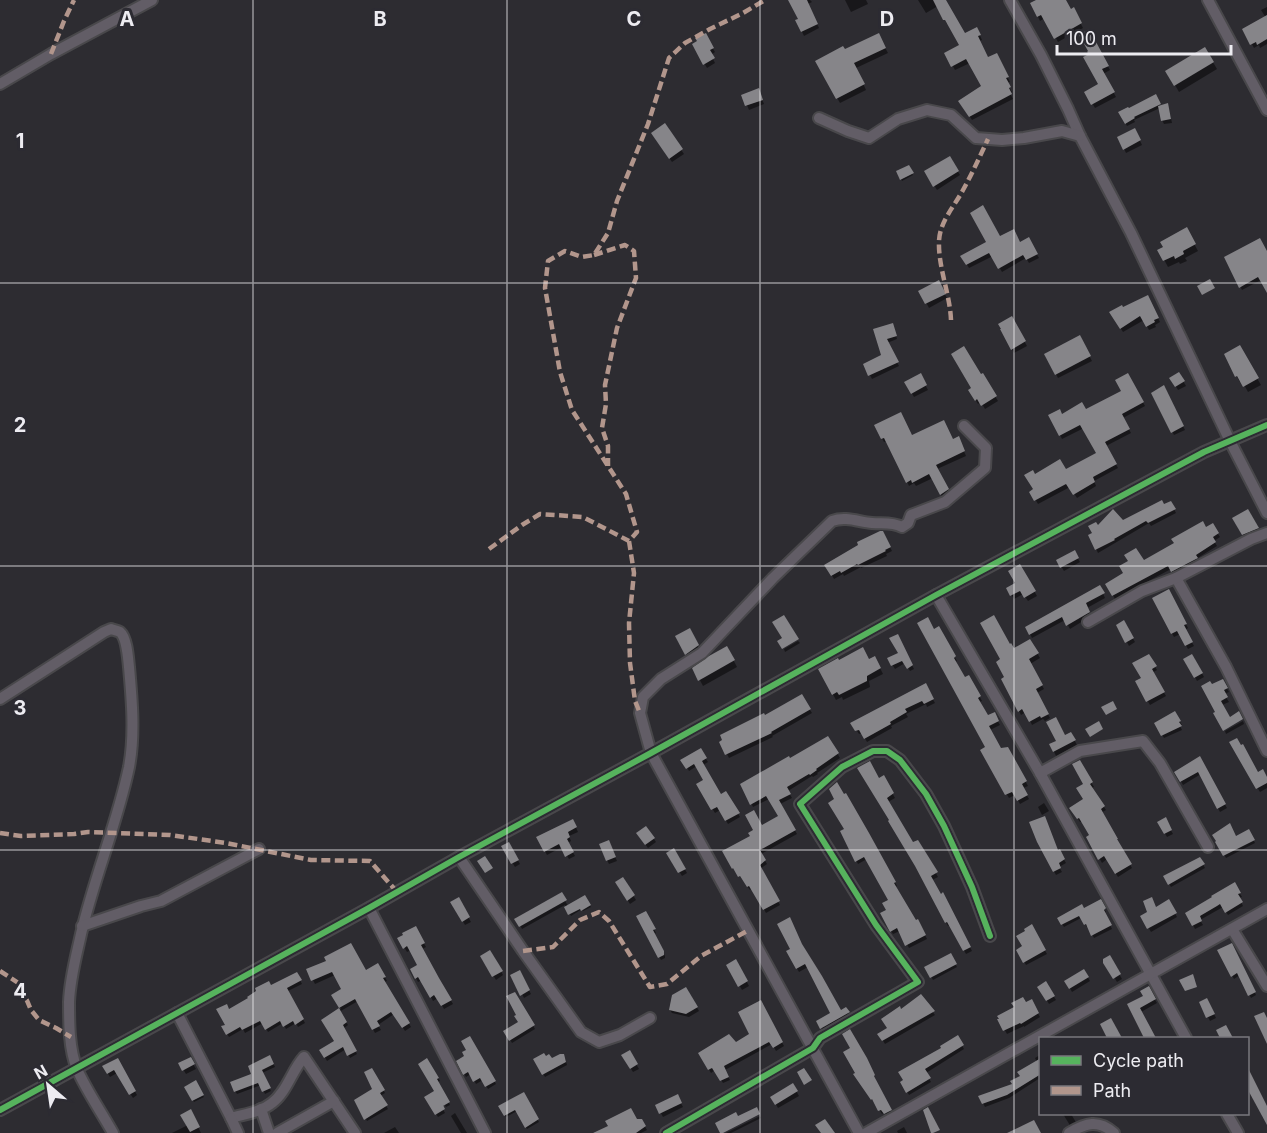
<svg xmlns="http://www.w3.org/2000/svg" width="1267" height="1133" font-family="Inter,sans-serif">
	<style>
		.shadow { fill: #0007 }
		.building { fill: #868589 }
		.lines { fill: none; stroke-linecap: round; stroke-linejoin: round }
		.street-casing { stroke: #49484b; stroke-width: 14 }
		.street { stroke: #625d66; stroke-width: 10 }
		.quiet { stroke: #b2968c; stroke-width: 4.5; stroke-dasharray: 9 4.5; stroke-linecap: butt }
		.cycleway-casing { stroke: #2c2b32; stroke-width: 10 }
		.cycleway { stroke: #56b35d; stroke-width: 6 }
		.grid { fill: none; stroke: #edecf1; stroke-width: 1.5; stroke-opacity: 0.55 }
		.grid-label { font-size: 20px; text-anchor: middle; font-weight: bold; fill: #edecf1; stroke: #2c2b32; stroke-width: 6; stroke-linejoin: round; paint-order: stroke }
	</style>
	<rect width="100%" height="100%" fill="#2d2c31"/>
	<g class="shadow">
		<polygon points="790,0 810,0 812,2 808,4 819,28 804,36 797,21 800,20"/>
		<polygon points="845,0 866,0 868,4 851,12"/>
		<polygon points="918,0 945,0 964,35 977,29 982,40 979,41 988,59 996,55 1010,82 1007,83 1012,92 1010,93 1013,99 972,120 960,101 983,86 970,63 955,70 946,53 961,46 948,23 947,24 938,6 926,13"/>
		<polygon points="1039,0 1065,0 1070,11 1073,9 1083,28 1058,42 1045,18 1040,21 1032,4"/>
		<polygon points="1267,7 1267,44 1260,48 1259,45 1254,48 1244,29 1266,18 1261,10"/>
		<polygon points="1089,31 1110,70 1103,74 1116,97 1095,108 1086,92 1100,85 1091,55"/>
		<polygon points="705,35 715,52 711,55 715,63 707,68 694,45"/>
		<polygon points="881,40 888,53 856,68 866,90 840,103 817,62 844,51"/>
		<polygon points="1205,49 1217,69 1179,92 1167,71"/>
		<polygon points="760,94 764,104 749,110 743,95"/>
		<polygon points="1155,96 1161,106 1167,105 1169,109 1172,123 1164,124 1162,120 1160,108 1134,120 1135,122 1127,126 1120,113"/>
		<polygon points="664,125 684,154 672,162 655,137"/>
		<polygon points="1135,130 1142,145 1126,153 1119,138"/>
		<polygon points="950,158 960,175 937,190 926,172"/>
		<polygon points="908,167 913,175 902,181 898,172"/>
		<polygon points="1186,229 1198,251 1185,258 1187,261 1180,264 1179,262 1168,267 1159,250"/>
		<polygon points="999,238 1020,244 1028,239 1039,258 1029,263 1026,258 1002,272 993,256 969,268 962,256"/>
		<polygon points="1267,253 1267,290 1261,280 1242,290 1226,258"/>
		<polygon points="938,282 947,298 929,308 920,291"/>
		<polygon points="1147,296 1160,322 1155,325 1156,327 1149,330 1144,320 1123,332 1111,313"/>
		<polygon points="1011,318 1027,346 1014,353 1002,330"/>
		<polygon points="894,328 897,339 887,343 899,366 872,379 865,365 883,356 875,330"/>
		<polygon points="1079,337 1092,361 1058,378 1046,354"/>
		<polygon points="1239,347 1261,385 1248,392 1242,381 1240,382 1231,367"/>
		<polygon points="1179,374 1186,386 1178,390 1171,378"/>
		<polygon points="920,375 928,390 914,397 906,382"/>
		<polygon points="982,375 998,401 985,409 981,402 978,404 970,390"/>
		<polygon points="1128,375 1145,406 1123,418 1131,433 1106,446 1118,468 1094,481 1096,486 1077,498 1070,487 1038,504 1031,492 1035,490 1035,476 1065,471 1098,454 1084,428 1062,439 1050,415 1062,416 1085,411 1123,392"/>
		<polygon points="1164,387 1185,430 1174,435 1153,393"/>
		<polygon points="876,426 912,437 960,442 966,456 937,469 950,494 943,498 933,478 916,486 914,483 909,486 888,441 884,442"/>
		<polygon points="1171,503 1176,513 1151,526 1149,523 1098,553 1090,536 1098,527 1123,521"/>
		<polygon points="1248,511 1260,532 1245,538 1234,519"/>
		<polygon points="1212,525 1220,537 1214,541 1217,546 1196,559 1198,563 1174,575 1171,569 1115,599 1107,584 1143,562"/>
		<polygon points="882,532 892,551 886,554 887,556 861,568 861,567 844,576 843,574 834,579 826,565"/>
		<polygon points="1074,552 1080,562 1064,571 1058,561"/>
		<polygon points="1020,566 1037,596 1028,601 1023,594 1014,599 1008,589 1017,583"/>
		<polygon points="1100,587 1105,598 1087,608 1091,616 1070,629 1065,620 1032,638 1027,628"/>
		<polygon points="1168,591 1188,628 1185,630 1194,646 1188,649 1180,634 1174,637 1154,599"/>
		<polygon points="1123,622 1135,642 1129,646 1118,625"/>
		<polygon points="938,628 957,661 955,662 965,679 969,677 982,701 979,702 987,717 994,714 1000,725 990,730 1001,750 1007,748 1028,786 1023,788 1029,799 1020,804 1015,795 1009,798 982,751 987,747 934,631"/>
		<polygon points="689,630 700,650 689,658 677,636"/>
		<polygon points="897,636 914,669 910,671 905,663 895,669 889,659 900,653"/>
		<polygon points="798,641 800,643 785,652 784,649"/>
		<polygon points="1030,641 1040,658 1030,664 1044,689 1037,693 1050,718 1045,721 1043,719 1032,725 1026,712 1021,715 1003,680 1006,678 1010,646 1014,650"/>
		<polygon points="727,648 737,667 703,686 694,669"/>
		<polygon points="1148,656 1157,670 1152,673 1166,696 1150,705 1137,682 1143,679"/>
		<polygon points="1192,656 1204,677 1197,681 1185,659"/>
		<polygon points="875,658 883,674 869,681 870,687 843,700 842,697 836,700 820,670 869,661"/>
		<polygon points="1223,681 1229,692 1224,694 1229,702 1222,705 1217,712 1212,686"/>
		<polygon points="925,685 935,703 927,707 926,704 906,714 908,717 891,726 892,728 867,742 862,733 859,734 852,723"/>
		<polygon points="801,696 812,713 772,736 773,737 729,758 721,742"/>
		<polygon points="1175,713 1182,725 1180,726 1182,730 1164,738 1156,724"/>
		<polygon points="1243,721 1244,724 1226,734 1225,731"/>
		<polygon points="1071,734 1077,745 1056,756 1051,745"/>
		<polygon points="828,738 840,758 817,773 818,774 813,777 812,776 788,791 792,798 780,804 797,834 761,854 767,864 760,869 780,905 766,913 752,888 750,890 736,871 751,836 762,827 780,816 769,799 753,807 742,784 790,760"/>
		<polygon points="1231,743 1258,774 1267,780 1267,788 1260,792"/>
		<polygon points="700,750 708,762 703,765 720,796 726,793 740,817 728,824 720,810 715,813 698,785 705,781 697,766 689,771 683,760"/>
		<polygon points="1199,758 1227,808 1220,812 1201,774 1183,785 1176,772"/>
		<polygon points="1079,762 1094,787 1091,788 1106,810 1101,813 1132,868 1118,877 1107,859 1102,863 1088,838 1091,836 1083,821 1080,822 1071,808 1085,800 1085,785"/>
		<polygon points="869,763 879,780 883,777 895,798 888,802 913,844 918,842 938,877 932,880 940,896 943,894 945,898 972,951 966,954 950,925 948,926 917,867 890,822 891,821 859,768"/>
		<polygon points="1044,803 1049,811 1042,815 1038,807"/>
		<polygon points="1165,819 1173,834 1167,837 1159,823"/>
		<polygon points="573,821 578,832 569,836 571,841 568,843 575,856 569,859 562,847 547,855 538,838"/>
		<polygon points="1249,831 1255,843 1226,858 1217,842 1236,838"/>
		<polygon points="842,832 868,833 897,886 895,887 916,922 918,921 927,939 909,948 900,931 893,934 889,928 888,911 890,900 867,859 858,864"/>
		<polygon points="640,837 654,839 656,842 648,848"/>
		<polygon points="1038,842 1059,851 1066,863 1059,867 1062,872 1056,875"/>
		<polygon points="509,844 520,864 515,867 503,847"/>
		<polygon points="610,846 617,861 609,864 607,860"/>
		<polygon points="674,850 687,873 682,876 668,853"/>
		<polygon points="1200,859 1205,868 1171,887 1165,877"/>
		<polygon points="623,879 636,900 630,904 617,883"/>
		<polygon points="1234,884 1242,897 1239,898 1243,906 1228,915 1223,907 1200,920 1203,925 1195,929 1187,913"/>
		<polygon points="561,894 568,906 585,897 591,907 583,911 582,909 571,916 565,905 522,929 517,919"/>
		<polygon points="458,899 471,922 465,925 452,902"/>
		<polygon points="1100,901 1106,912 1104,913 1112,929 1094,938 1088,926 1087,927 1081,918 1064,927 1059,919 1083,910"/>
		<polygon points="1168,901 1177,917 1151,932 1142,916"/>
		<polygon points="645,913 656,933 654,934 665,956 665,958 661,960 638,917"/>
		<polygon points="1031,926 1047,954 1026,965 1018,950 1024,946"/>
		<polygon points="415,928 426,947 422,949 453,1004 444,1009 438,998 433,1001 422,980 418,982 412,970 419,966 411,950 407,952 399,938"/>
		<polygon points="803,948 840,1012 846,1009 850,1017 824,1032 818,1022 832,1014 808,967 799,972 788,952"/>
		<polygon points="1219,951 1241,966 1256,995 1251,998 1240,975 1234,979"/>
		<polygon points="490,952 503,975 496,980 482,957"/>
		<polygon points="950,955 957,967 933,980 926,967"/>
		<polygon points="1109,957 1122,979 1117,982 1105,962"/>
		<polygon points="736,961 749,986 742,990 728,965"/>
		<polygon points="378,965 387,981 384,982 411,1027 405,1031 394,1014 378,1025 381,1030 375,1033 358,1001 339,1012 348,1025 343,1029 357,1054 350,1058 346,1049 327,1061 323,1054 335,1042 323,1021 341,1009 333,995 343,990 335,975 315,984 308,970 365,972"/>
		<polygon points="1084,971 1090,981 1072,992 1066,981"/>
		<polygon points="519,972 531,994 524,998 512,975"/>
		<polygon points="297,974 302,984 288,991 305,1023 298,1027 296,1023 286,1029 283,1023 268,1032 263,1023 245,1033 243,1029 229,1037 223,1027 227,1025 229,1011"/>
		<polygon points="1046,984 1056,1000 1049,1004 1039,987"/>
		<polygon points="1148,988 1157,1003 1141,1012 1155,1038 1146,1038 1129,1005 1145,996"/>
		<polygon points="686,989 699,1011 689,1017 672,1013 670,1010"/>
		<polygon points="515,994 535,1029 512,1043 505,1031 520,1022"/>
		<polygon points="920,996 935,1015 885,1044 879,1034 889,1028 901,1011"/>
		<polygon points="1207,1000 1216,1018 1210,1021 1201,1003"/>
		<polygon points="1031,1001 1040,1017 1024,1027 1024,1026 1007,1034 999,1020"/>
		<polygon points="760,1002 784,1046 776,1051 772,1044 725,1070 730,1080 723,1083 715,1070 711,1073 700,1054 735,1044 751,1034"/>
		<polygon points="957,1037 964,1049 926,1073 931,1082 909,1095 902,1083"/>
		<polygon points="469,1038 496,1084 488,1089 483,1080 476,1084 471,1074 466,1077 458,1062 466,1057"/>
		<polygon points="852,1048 868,1063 876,1080 875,1080 893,1114 887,1117 885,1112 882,1114 875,1102 874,1102 857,1078"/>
		<polygon points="629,1052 639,1069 633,1072 623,1056"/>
		<polygon points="1040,1055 1040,1078 1009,1098 985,1107 980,1097 1014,1084 1037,1062 1035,1058"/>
		<polygon points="270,1057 275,1067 262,1073 271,1091 265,1094 261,1085 237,1094 235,1091 254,1075"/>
		<polygon points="565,1058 567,1065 545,1077 535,1059 551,1060"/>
		<polygon points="190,1059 196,1069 186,1074 180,1064"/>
		<polygon points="117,1060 137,1095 133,1098 117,1073 110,1077 104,1067"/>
		<polygon points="427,1060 440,1081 438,1082 450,1105 446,1107 439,1096 437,1098 445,1113 438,1117 426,1097 436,1092"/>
		<polygon points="371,1070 385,1093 380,1096 388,1109 367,1121 356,1101 374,1090"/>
		<polygon points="195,1082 204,1097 194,1102 186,1088"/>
		<polygon points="793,1085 799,1096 778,1108 772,1097"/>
		<polygon points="523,1094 539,1122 527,1129 517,1111 506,1117 500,1107"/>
		<polygon points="677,1096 683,1107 663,1117 657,1106"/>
		<polygon points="190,1111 201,1133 172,1133 188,1125"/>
		<polygon points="455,1113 467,1133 461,1133 451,1116"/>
		<polygon points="1063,1114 1071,1114 1077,1124 1071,1127"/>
		<polygon points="760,1116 761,1118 731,1133 726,1133"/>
		<polygon points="641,1120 647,1130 641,1133 602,1133"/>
		<polygon points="395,1127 399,1133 384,1133"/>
		<polygon points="904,1127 907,1133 898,1133 897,1131"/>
	</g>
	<g class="building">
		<polygon points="788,0 807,0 818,24 801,32 795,20 798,19"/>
		<polygon points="933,0 946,0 965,33 977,27 981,35 978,36 988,57 997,53 1009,77 1006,78 1011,87 1009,88 1012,94 969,117 958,101 981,86 966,59 951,67 944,53 959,45 945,20 943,20"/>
		<polygon points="1036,0 1066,0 1071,9 1074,7 1082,23 1054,39 1041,15 1037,17 1030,3"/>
		<polygon points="1267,15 1267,39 1257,45 1256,42 1250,45 1242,29"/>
		<polygon points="1089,29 1109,66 1102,69 1115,92 1091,105 1084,92 1098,84 1083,57 1089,54 1087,52 1088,51 1079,35"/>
		<polygon points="706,33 714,48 710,50 715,58 703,65 692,44 697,41 695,38"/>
		<polygon points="879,33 886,48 854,63 865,84 836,99 815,61 843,46 845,49"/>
		<polygon points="1205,47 1214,62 1174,86 1165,71"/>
		<polygon points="759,88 763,100 745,106 741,95"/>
		<polygon points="1156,94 1161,104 1134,117 1135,118 1125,124 1118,112 1128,107 1129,108"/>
		<polygon points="1168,103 1171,119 1161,121 1158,106"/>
		<polygon points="665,123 683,149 669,159 651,133"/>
		<polygon points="1135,128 1141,140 1123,150 1117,137"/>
		<polygon points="950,156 959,171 933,187 924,171"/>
		<polygon points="909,165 914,173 900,180 896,171"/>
		<polygon points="983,205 1000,236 1014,229 1020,242 1029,237 1038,254 1026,260 1023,255 998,269 989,253 966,265 960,256 986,242 970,213"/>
		<polygon points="1187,227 1196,244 1183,251 1184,254 1175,259 1174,256 1163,261 1157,250 1163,247 1160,242"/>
		<polygon points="1260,238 1267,251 1267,293 1258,277 1239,288 1224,257"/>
		<polygon points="1210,279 1215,288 1202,295 1197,286"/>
		<polygon points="939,280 946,294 925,304 918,291"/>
		<polygon points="1148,295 1159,318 1154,320 1155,322 1146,327 1140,316 1120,329 1109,312 1122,305 1123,307"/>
		<polygon points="1012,316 1026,341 1011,350 1000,329 1001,329 998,324"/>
		<polygon points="893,323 897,336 887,339 899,362 868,376 863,364 881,355 873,329"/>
		<polygon points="1080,335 1091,356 1055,375 1044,354"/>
		<polygon points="1240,345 1259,378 1243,387 1237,376 1235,377 1224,354"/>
		<polygon points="964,346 981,374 983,373 997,396 981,406 977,399 975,401 968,390 971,388 951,354"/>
		<polygon points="1179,372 1185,381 1175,387 1169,378"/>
		<polygon points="921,373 927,385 911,394 904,382"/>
		<polygon points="1128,373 1144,402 1122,414 1130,429 1105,442 1117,464 1093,477 1095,482 1073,495 1066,484 1034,501 1029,492 1033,489 1024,475 1033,470 1035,474 1060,459 1066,469 1096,453 1080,425 1059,436 1048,415 1060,409 1062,414 1082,402 1086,409 1121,391 1115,380"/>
		<polygon points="1164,385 1184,426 1171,433 1151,393"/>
		<polygon points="901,412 912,435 944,420 953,439 959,436 965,451 936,465 949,489 940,495 929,474 912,483 911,480 906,483 884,438 881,439 874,425"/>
		<polygon points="1162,500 1164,504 1171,501 1176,509 1148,523 1146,521 1114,539 1115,540 1095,550 1088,535 1092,533 1088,526 1096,522 1098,525 1113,509 1123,520"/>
		<polygon points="1248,509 1259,528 1242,535 1232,518"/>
		<polygon points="1203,521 1206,527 1213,523 1219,533 1213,537 1216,542 1196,555 1198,558 1171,572 1168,566 1112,596 1105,584 1123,573 1119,566 1128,561 1124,555 1136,548 1144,560 1174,543 1171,539"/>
		<polygon points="880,531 883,531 891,547 885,550 886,551 858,565 857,564 841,573 840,571 831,576 824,565 858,545 857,542"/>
		<polygon points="1075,550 1079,558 1060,568 1056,560"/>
		<polygon points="1020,564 1036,591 1024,598 1020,591 1010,596 1006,588 1015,583 1008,571"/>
		<polygon points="1100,585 1105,593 1086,603 1090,612 1066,626 1062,617 1029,635 1025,627"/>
		<polygon points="1169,589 1187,624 1184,625 1193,642 1185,646 1177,631 1171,634 1152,598"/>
		<polygon points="784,615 799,639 782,649 777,641 782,638 772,622"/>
		<polygon points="994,615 1010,644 1011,643 1014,648 1030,639 1039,653 1029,659 1043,685 1036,689 1049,714 1041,718 1040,716 1029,722 1022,709 1018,712 1001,679 1004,677 996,662 1000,659 980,623"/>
		<polygon points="928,617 934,629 939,626 956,656 954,658 965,677 969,675 981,696 978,698 988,715 995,712 999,721 989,726 1001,748 1008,747 1027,781 1022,784 1028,795 1017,801 1012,792 1005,795 980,750 985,747 917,623"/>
		<polygon points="1124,620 1134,638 1125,643 1116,625"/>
		<polygon points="690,628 699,645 685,655 675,636"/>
		<polygon points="898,634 913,665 907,669 902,661 891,666 887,658 898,653 889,638"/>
		<polygon points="727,646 735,660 698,681 692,668 709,656"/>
		<polygon points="863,647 869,659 875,656 881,668 867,676 867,681 839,695 837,692 832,695 818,669 838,658 839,660"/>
		<polygon points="1149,654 1157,666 1152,669 1165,692 1146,702 1135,681 1141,678 1132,663"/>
		<polygon points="1192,654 1203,673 1194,678 1183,659"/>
		<polygon points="1223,679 1228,688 1224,690 1228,697 1221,701 1230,717 1239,711 1243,719 1223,731 1213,713 1215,712 1201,686 1210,681 1212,684"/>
		<polygon points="926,683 934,699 924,704 922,701 905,709 907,712 890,722 891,724 864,739 859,730 855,731 850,723"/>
		<polygon points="802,694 811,709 771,732 772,733 725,755 719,742 722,740 720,735 764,713 765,715"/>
		<polygon points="1113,701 1117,709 1106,715 1101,707"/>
		<polygon points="1175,711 1181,721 1179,722 1182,726 1161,736 1154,723"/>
		<polygon points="1056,717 1065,735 1071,732 1076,740 1053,752 1049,744 1056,741 1046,722"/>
		<polygon points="1099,721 1103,729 1090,737 1085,729"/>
		<polygon points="828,736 839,753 816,769 817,770 810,775 809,774 787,787 791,794 779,800 796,830 760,850 766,860 760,865 780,901 763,910 749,886 747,887 740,876 738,877 733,868 732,869 722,851 750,836 748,833 753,830 745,815 754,810 762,825 778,816 766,796 750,805 740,784 789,756 790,758"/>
		<polygon points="1237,738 1241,745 1243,744 1258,772 1263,769 1267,777 1267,783 1256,789 1229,742"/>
		<polygon points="701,748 707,758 702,761 721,794 726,791 740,813 725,821 717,807 711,810 696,784 703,780 694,764 686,769 680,760"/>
		<polygon points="1200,756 1226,804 1217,809 1198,772 1180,782 1174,772"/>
		<polygon points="1080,760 1093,782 1090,784 1105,806 1101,809 1118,839 1117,839 1132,864 1115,874 1104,856 1098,860 1086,837 1089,835 1079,818 1077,819 1069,808 1083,799 1076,788 1083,784 1072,764"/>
		<polygon points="870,761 879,778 884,775 894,793 887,798 913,842 918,840 938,872 931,876 941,894 943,892 971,947 963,951 947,922 945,923 915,866 888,821 889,820 857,768"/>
		<polygon points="837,782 844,794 846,793 869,833 896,882 894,883 916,920 918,919 926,935 905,946 897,928 890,932 880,913 886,910 882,903 888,900 864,857 855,862 840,831 844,829 828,803 834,799 829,789"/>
		<polygon points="1045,816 1058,850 1060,849 1065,859 1059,863 1061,868 1053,872 1037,842 1029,822"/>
		<polygon points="1166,817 1172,830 1164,834 1157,822"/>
		<polygon points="573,819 577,827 568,832 570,837 567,839 574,852 565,857 559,844 544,852 536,837"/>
		<polygon points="1230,823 1236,836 1249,829 1255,840 1223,856 1215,842 1216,841 1212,835"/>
		<polygon points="646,826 655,838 645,845 636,833"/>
		<polygon points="609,840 616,857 606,861 599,844"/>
		<polygon points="509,842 519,860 511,864 501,846"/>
		<polygon points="674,848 686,869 678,873 666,853"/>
		<polygon points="485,856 493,868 485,873 477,861"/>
		<polygon points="1200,857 1205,864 1168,885 1163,876"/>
		<polygon points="623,877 635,895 627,901 615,882"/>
		<polygon points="1235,882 1241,893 1238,894 1243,902 1225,913 1220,904 1217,906 1200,916 1202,921 1192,926 1185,913 1212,897 1211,896"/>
		<polygon points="562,892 567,900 519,927 514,919"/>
		<polygon points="585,895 591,905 581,911 580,909 568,915 564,907"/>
		<polygon points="459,897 470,917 462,922 450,902"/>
		<polygon points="1152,897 1156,907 1169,899 1177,913 1147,929 1140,916 1147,912 1143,901"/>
		<polygon points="1101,899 1106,908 1104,910 1112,925 1091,936 1086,924 1084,925 1079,916 1061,925 1057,918 1082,904 1084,908"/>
		<polygon points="646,911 656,929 653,930 664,951 664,955 658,958 636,916"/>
		<polygon points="790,917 802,944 822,976 841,1010 846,1007 850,1012 820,1029 816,1021 830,1013 805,964 796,969 786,951 790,949 777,924"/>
		<polygon points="1032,924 1046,950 1023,963 1016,950 1022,946 1016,936 1025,931 1024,929"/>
		<polygon points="416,926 425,943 421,945 439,978 452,1000 441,1006 434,995 430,998 418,977 415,979 410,969 417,965 407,946 403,949 397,938 403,935 402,933"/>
		<polygon points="351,943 366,970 378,963 386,977 383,978 410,1023 402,1028 391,1012 377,1021 380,1026 372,1030 355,999 339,1008 331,995 341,989 332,972 311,981 306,969 326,961 324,957"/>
		<polygon points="1232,943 1256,992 1248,996 1237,973 1231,977 1217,950"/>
		<polygon points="490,950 503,971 492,977 480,956"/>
		<polygon points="951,953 957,964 930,978 924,967"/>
		<polygon points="1110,955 1121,974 1113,979 1103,963 1103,959"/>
		<polygon points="736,959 748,981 738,987 726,965"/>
		<polygon points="1084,969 1089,977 1069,989 1064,981"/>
		<polygon points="520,970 530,990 520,996 510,975"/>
		<polygon points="297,972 302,980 287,988 304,1019 295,1025 293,1021 283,1027 280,1021 265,1030 260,1021 242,1030 240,1027 226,1035 221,1026 225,1025 216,1009 227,1004 229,1009 248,998 247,997 256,991 255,988 269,981 271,985"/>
		<polygon points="1193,974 1197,987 1185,991 1179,980"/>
		<polygon points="1046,981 1055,996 1046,1001 1037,987"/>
		<polygon points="1149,986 1156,999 1140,1008 1156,1038 1144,1038 1127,1004 1143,996 1140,991"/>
		<polygon points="686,987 698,1007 686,1014 669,1010 672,995"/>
		<polygon points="515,992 535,1025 509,1041 503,1031 518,1022 514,1016 516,1015 506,996"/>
		<polygon points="921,994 935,1011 882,1041 877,1034 887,1028 881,1019 900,1006 901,1009"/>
		<polygon points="1023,997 1026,1002 1032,999 1039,1013 1021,1024 1020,1023 1003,1031 997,1019 999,1019 997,1016 1014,1007 1011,1003"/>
		<polygon points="1207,998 1215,1014 1206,1018 1199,1002"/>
		<polygon points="761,1000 783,1042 773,1048 769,1042 724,1066 729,1077 720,1081 712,1068 708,1070 698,1053 729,1034 736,1042 749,1034 738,1012"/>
		<polygon points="339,1008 347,1022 343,1025 357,1051 347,1056 343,1047 324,1058 319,1050 334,1041 321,1020"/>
		<polygon points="1264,1012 1267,1018 1267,1044 1254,1016"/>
		<polygon points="1111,1018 1122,1038 1107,1038 1100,1024"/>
		<polygon points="1226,1025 1233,1038 1220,1038 1216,1030"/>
		<polygon points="850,1029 867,1058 875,1075 874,1076 892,1110 884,1114 881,1110 878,1111 872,1099 871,1100 853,1074 855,1073 843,1052 850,1048 842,1034"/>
		<polygon points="958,1035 964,1045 925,1069 931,1078 906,1093 900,1082 903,1080 898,1072 941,1048 940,1046"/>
		<polygon points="470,1036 496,1081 485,1087 480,1078 473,1082 468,1072 463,1075 456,1061 464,1056 462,1052 466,1050 461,1041"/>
		<polygon points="630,1050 638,1064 630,1069 621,1055"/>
		<polygon points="544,1053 546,1056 549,1054 552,1058 560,1054 564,1054 566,1062 542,1075 533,1059"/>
		<polygon points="270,1055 274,1064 262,1070 271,1088 262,1092 258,1083 234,1092 230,1082 251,1074 248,1066"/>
		<polygon points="191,1057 195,1064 182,1071 178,1063"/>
		<polygon points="118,1058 136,1091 129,1095 114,1070 107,1074 102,1066"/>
		<polygon points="427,1058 439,1078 437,1079 450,1102 443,1106 440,1099 445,1109 435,1115 424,1097 434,1091 418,1064"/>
		<polygon points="1041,1058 1041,1074 1007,1095 982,1104 978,1096 1012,1084 1010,1081 1020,1076 1017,1072"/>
		<polygon points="372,1068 385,1090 380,1093 388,1105 364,1120 354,1100 372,1089 364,1072"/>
		<polygon points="804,1068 812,1080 804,1085 797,1072"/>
		<polygon points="1248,1068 1267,1106 1267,1125 1248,1090"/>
		<polygon points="196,1080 204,1095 192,1101 184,1087"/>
		<polygon points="793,1083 798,1091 775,1105 770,1097"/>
		<polygon points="524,1092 539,1119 525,1128 515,1110 504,1116 498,1106"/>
		<polygon points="678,1094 682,1103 659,1114 655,1105"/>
		<polygon points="757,1107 760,1114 723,1133 720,1133 715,1123 736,1112 738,1116"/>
		<polygon points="928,1107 940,1130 933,1133 931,1133 923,1110"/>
		<polygon points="631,1108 637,1119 642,1119 646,1126 636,1133 593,1133 608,1126 605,1121"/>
		<polygon points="191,1109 200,1127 190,1132 180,1115"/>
		<polygon points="825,1119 835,1133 821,1133 815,1125"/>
		<polygon points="1034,1120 1041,1133 1007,1133"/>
	</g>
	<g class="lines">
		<defs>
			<g id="street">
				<polyline points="1010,0 1041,55 1068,109 1080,136 1131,233 1230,441 1267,513"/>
				<polyline points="1208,0 1267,110"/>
				<polyline points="0,84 51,54 152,0"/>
				<polyline points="819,118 848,131 869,138 898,119 927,110 951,115 976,138 1002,140 1024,138 1062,131 1080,136"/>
				<polyline points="1176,578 1226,667 1267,751"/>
				<polyline points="936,595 1040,773 1186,1038"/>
				<polyline points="1088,622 1142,591 1176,578 1251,539 1267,533"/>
				<path d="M0,699l104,-67 7,-3c3,1 7,2 9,3 7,6 8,26 9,35 3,33 6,68 0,100 -12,57 -35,111 -48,167 -5,23 -11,44 -12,68 0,21 0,47 8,67 9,21 25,44 36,64"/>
				<polyline points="1040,773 1080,751 1143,741 1160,763 1208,847"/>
				<polyline points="459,857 523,951 581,1032 599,1042 620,1035 650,1018"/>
				<polyline points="369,908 485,1133"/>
				<polyline points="82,926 141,906 161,901 259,849"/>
				<polyline points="1232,929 1267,986"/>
				<path d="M177,1013l54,105c14,-4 30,-6 41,-15 15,-11 20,-33 32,-46l51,76"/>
				<polyline points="261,1109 269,1133"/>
				<polyline points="0,1110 369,908 459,857 651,753 936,595 1204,452 1267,425"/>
				<polyline points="1227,1114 1238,1133"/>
				<polyline points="231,1118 238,1133"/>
				<polyline points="277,1133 334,1101"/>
				<polyline points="666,1133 813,1048 820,1038 918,982 876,925 800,804 842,767 873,751 887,751 900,760 926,794 944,826 972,887 990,936"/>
				<path d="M859,1133l-208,-380 -11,-40 3,-16 18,-18 41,-26 71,-75 59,-57c14,-5 27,1 40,2 11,1 20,-1 30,4l6,-4 3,-8 34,-13 40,-34 1,-20 -22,-22"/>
				<polyline points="866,1133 1267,909"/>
				<path d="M1069,1133c17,-10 29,-14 45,0"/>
			</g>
		</defs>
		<use href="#street" class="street-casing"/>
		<use href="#street" class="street"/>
		<g class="quiet">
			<polyline points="51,54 64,21 74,0"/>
			<polyline points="594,255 625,245 634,251 636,278 617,328 605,385 606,404 602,428 608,446 608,466"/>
			<path d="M951,320c-1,-26 -13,-53 -12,-79 1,-20 15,-34 24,-51 9,-16 17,-34 25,-51"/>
			<polyline points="629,541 634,573 629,623 630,663 635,701 640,713"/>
			<polyline points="489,549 522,525 540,514 583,517 629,541 637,532 626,494 572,410 560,372 545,288 548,261 565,251 582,257 594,255 608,233 617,201 648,124 669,58 685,43 710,29 743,13 765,0"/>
			<polyline points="0,833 21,836 74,834 88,832 170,835 226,843 311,860 370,861 397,892"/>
			<polyline points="523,951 553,947 580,920 599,912 609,921 650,987 667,984 701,956 747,931"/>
			<polyline points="0,971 20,984 31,1010 39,1020 56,1028 71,1037"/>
		</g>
		<defs>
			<g id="cycleway">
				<polyline points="0,1110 369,908 459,857 651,753 936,595 1204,452 1267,425"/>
				<polyline points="666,1133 813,1048 820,1038 918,982 876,925 800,804 842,767 873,751 887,751 900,760 926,794 944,826 972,887 990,936"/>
			</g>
		</defs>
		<use href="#cycleway" class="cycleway-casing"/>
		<use href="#cycleway" class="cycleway"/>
	</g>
	<path class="grid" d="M253,0v1133M507,0v1133M760,0v1133M1014,0v1133M0,283h1267M0,566h1267M0,850h1267"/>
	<g class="grid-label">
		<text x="127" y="26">A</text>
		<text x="380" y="26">B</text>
		<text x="634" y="26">C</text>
		<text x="887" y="26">D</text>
		<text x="20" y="148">1</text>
		<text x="20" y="432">2</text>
		<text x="20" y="715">3</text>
		<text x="20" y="998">4</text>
	</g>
	<rect x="1039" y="1037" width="210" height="78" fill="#2c2b32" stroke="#79787e" stroke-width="1.5"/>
	<rect x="1051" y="1056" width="30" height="9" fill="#56b35d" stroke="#79787e" stroke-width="1.5"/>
	<text x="1093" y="1067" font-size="18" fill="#edecf1">Cycle path</text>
	<rect x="1051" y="1086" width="30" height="9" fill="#b2968c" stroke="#79787e" stroke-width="1.5"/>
	<text x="1093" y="1097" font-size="18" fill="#edecf1">Path</text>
	<g transform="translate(48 1085) rotate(331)" stroke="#2c2b32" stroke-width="4.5" paint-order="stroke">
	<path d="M0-4.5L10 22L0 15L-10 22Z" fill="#edecf1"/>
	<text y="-9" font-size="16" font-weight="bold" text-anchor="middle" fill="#edecf1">N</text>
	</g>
	<path d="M1057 45v9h174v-9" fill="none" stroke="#edecf1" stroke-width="3"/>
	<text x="1066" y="45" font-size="18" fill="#edecf1" stroke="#2c2b32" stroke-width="4.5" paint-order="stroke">100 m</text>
</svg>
